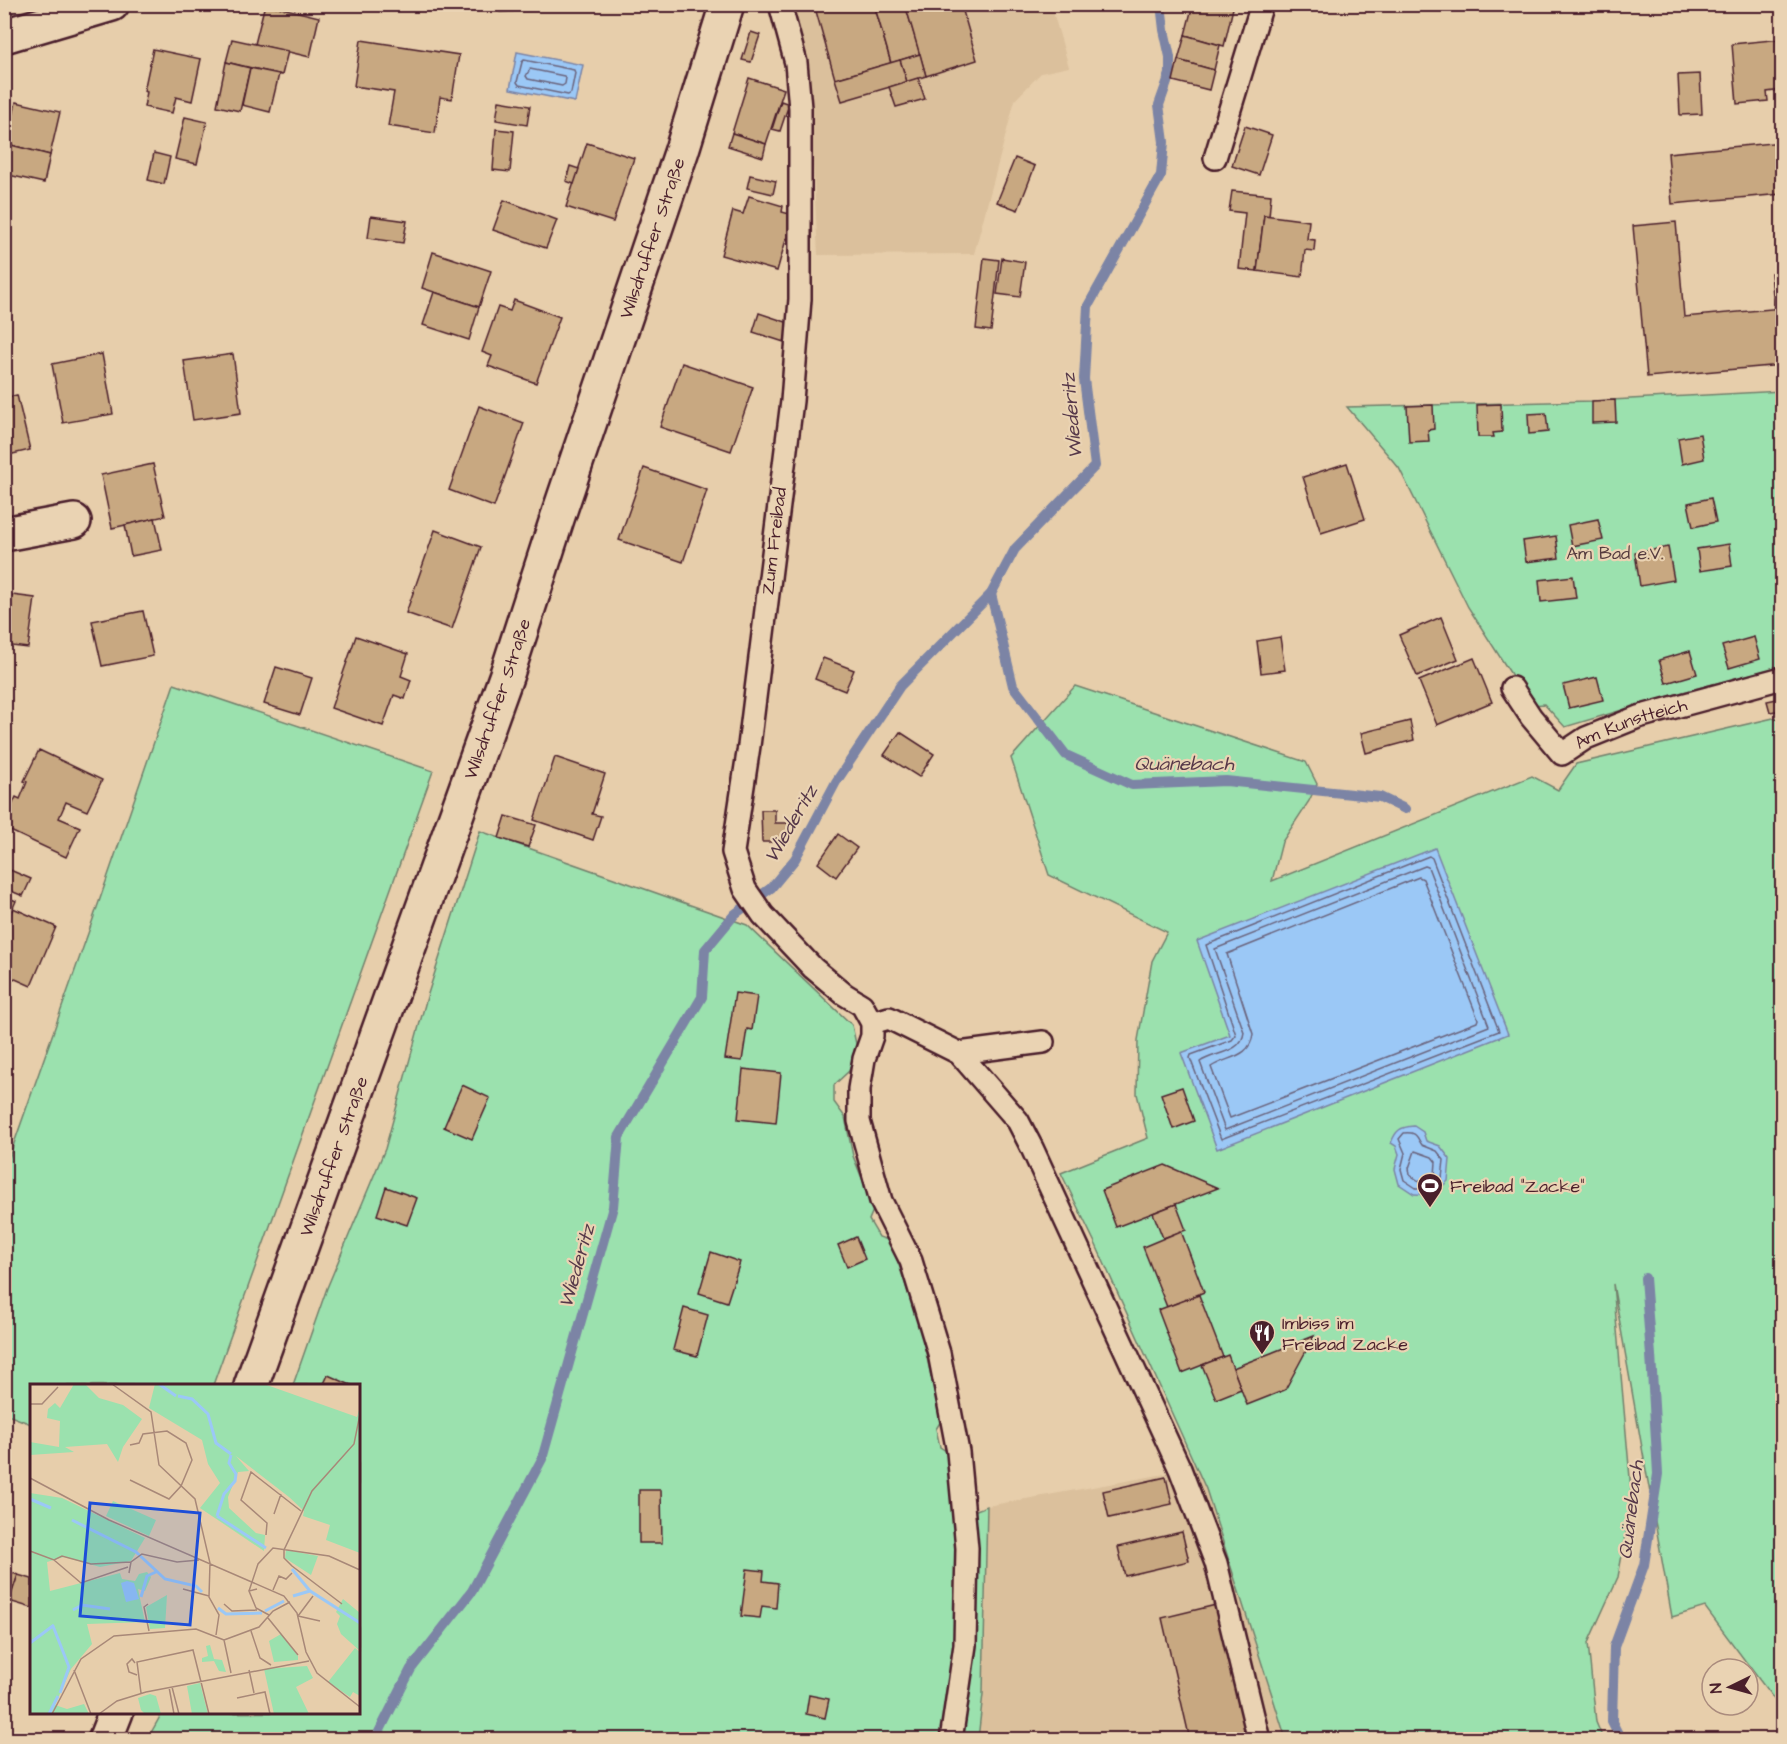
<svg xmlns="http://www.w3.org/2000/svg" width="1787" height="1744" font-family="'Architects Daughter',sans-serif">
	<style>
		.built { fill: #dbc09c }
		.green { fill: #9be1ae; stroke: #72806c; stroke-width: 1.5 }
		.water { fill: #9bc8f6; stroke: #7b84a5; stroke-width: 1.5 }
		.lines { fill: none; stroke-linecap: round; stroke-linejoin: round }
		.shore { stroke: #6a637c; stroke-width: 1.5 }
		.stream { stroke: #7b84a5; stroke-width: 10 }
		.building { fill: #c8a881; stroke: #4a1f2b; stroke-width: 1.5 }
		.service-casing { stroke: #4a1f2b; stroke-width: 26 }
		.minor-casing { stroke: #4a1f2b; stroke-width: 38 }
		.tertiary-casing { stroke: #4a1f2b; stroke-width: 38 }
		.secondary-casing { stroke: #4a1f2b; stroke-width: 38 }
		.service { stroke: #ead3b3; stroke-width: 21 }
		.minor { stroke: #ead3b3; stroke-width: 33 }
		.tertiary { stroke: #ead3b3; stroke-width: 33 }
		.secondary { stroke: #ead3b3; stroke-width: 33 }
		.labels { text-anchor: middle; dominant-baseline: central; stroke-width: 4.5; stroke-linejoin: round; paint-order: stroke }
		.street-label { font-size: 18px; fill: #4a1f2b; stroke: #ead3b3 }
		.park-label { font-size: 18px; fill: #563c3f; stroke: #ead3b3 }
		.poi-label { font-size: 18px; fill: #4a1f2b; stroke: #ead3b3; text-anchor: start }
		.water-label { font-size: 20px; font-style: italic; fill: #563849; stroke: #ead3b3 }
		.inset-river { fill: none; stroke: #9bc8f6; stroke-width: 3 }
		.inset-road { fill: none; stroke: #a88878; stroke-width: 1.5 }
		.view { fill: #1d4ed8; fill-opacity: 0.15; stroke: #1d4ed8; stroke-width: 3 }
		.inset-edge { fill: none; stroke: #4a1f2b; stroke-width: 3 }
	</style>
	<rect width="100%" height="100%" fill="#e7ceab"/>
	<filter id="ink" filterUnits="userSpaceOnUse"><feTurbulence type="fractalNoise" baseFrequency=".0167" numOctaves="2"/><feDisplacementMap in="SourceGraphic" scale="12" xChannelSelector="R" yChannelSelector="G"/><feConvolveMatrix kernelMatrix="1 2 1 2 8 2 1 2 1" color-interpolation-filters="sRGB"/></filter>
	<g filter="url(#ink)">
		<g class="built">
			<polygon points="788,5 1051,5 1069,67 1041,73 1015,100 974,254 818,255 809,89"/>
			<polygon points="1195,1463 1206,1489 1286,1739 978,1740 983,1694 987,1506 1165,1474"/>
		</g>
		<g class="green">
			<polygon points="1782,391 1782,666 1683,692 1565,727 1544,704 1533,705 1514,679 1468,607 1399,468 1347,407 1592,401"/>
			<polygon points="174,684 433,771 213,1385 32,1386 31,1424 5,1414 5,1169 91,925"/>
			<polygon points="1075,686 1306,762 1317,784 1309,801 1282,842 1272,881 1532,776 1558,790 1576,764 1782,716 1782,1710 1705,1607 1672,1617 1613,1284 1632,1501 1618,1577 1588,1643 1596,1722 1603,1739 1286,1739 1206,1489 1096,1245 1061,1173 1148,1138 1137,1094 1138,1040 1152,961 1167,932 1049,875 1011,758"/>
			<polygon points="480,831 747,925 852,1025 856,1044 849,1071 834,1085 834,1102 845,1117 853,1156 874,1208 869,1220 879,1237 891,1241 921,1331 941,1421 936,1429 940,1447 946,1451 955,1518 987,1506 983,1694 978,1739 147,1740 162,1713 358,1712 358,1386 293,1385 327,1288 385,1149 427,997"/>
		</g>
		<g class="water">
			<polygon points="517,52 583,65 575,102 510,89"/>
			<polygon points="1435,848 1508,1034 1217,1149 1181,1053 1230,1035 1197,941"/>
			<path d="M1414,1126l9,6 3,9 14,5 10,13 -2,22 -15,14 -19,-1 -15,-10 -4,-15 4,-15 -3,-8 -5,-3c5,-13 9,-16 23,-17z"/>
		</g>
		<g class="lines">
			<g class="shore">
				<polygon points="524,60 574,70 575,73 571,93 568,95 519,85 517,82 522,62"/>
				<polygon points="530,69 564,76 566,78 565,84 562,86 528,79 526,76"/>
				<polygon points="1429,856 1432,858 1499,1031 1221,1139 1190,1058 1191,1055 1232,1040 1236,1035 1206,945"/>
				<path d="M1425,866l3,1 61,159 -264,104 -25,-68c13,-10 42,-8 44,-30l-29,-83z"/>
				<path d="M1419,877l4,2 55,140 -1,3 -247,96 -19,-51c16,-11 39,-8 42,-33l-26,-80z"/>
				<path d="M1404,1133c13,-1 12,3 18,12l15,6 7,9 -2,18 -11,11 -15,-1 -12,-8 -3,-11 4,-16 -6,-14z"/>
				<polygon points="1415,1151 1432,1157 1436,1162 1435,1175 1428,1181 1419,1181 1410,1175 1409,1168"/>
			</g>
			<g class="stream">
				<polyline points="991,594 1013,686 1066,755 1132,785 1226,781 1380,797 1405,809"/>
				<polyline points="375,1740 411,1669 472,1591 542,1459 613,1207 619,1137 702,997 705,950 735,914 771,888 795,859 836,782 900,686 991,594 1015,549 1095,466 1084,379 1088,306 1161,175 1164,142 1159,105 1170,74 1170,57 1164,30 1161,4"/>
				<polyline points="1621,1740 1612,1722 1614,1647 1644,1565 1658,1474 1651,1355 1645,1278"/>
			</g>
		</g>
		<g class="building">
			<polygon points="265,4 319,17 310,57 255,44"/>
			<polygon points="500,4 536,4 536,10 500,12"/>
			<polygon points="814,4 874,4 891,63 835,79"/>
			<polygon points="874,4 905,4 920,54 891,63"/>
			<polygon points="932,4 961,4 977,60 926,76 907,11"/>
			<polygon points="1193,4 1234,4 1224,46 1185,35"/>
			<polygon points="751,32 760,35 751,62 742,60"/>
			<polygon points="1185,35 1220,45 1214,70 1178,60"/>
			<polygon points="232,39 288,51 282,75 226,62"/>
			<polygon points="1782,39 1782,90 1767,92 1768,101 1737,104 1732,44"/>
			<polygon points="361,40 459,55 452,99 440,97 435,133 388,126 394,92 354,86"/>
			<polygon points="153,49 201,59 192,101 176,97 172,113 144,107 147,92 144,91"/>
			<polygon points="920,54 926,76 907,82 900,60"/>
			<polygon points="900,60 907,82 842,101 835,79"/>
			<polygon points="1178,60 1214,70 1209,90 1173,81"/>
			<polygon points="226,62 250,68 240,111 217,106"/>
			<polygon points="250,68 279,74 270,112 242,105"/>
			<polygon points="1700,74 1702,114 1680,115 1678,75"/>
			<polygon points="749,78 784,89 766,144 732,133"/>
			<polygon points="918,78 925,99 896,107 889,87"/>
			<polygon points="499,101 530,106 527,125 496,120"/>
			<polygon points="781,101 789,104 780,131 772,129"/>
			<polygon points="16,102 60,112 50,155 7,144"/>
			<polygon points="185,117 207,122 197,164 175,159"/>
			<polygon points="1245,126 1272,135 1259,175 1232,166"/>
			<polygon points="496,129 514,131 510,172 493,170"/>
			<polygon points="732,133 766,144 763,157 728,146"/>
			<polygon points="1782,142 1782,194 1672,204 1668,153"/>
			<polygon points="587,143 634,158 613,222 566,207"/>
			<polygon points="7,144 50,155 44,183 4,174"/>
			<polygon points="154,153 170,157 164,184 148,180"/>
			<polygon points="1015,158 1035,166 1018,210 997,202"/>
			<polygon points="570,166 579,169 574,184 566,181"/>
			<polygon points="750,175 776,181 773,194 747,188"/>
			<polygon points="1232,191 1271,195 1269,216 1264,215 1257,271 1239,269 1245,213 1229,211"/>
			<polygon points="749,196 783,206 782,212 793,215 777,271 721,255 733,211 743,214"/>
			<polygon points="504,200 557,220 546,248 493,230"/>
			<polygon points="1264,215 1309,221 1307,239 1315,240 1314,251 1305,250 1302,277 1257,271"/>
			<polygon points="371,216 407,221 403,243 368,238"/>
			<polygon points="1676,222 1684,317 1782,308 1782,365 1647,377 1633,226"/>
			<polygon points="433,252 491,271 479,307 422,288"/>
			<polygon points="984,258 999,260 991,331 976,329"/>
			<polygon points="1002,258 1025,262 1020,297 997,294"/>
			<polygon points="1782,272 1782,308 1774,308 1771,273"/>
			<polygon points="434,292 479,307 469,340 423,325"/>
			<polygon points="514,300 560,317 536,383 488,366 492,356 482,352 498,307 510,311"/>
			<polygon points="759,313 789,323 784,342 753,332"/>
			<polygon points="102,354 113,414 63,423 52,364"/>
			<polygon points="233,354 241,413 193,420 184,361"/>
			<polygon points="682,363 753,387 731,451 660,427"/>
			<polygon points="17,395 30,450 4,456 4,398"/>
			<polygon points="1615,400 1616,422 1592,423 1592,401"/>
			<polygon points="1501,404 1502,432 1493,433 1494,437 1478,437 1477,405"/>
			<polygon points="1433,405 1434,429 1428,430 1429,441 1409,442 1407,406"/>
			<polygon points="479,406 524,423 494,507 449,490"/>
			<polygon points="1546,413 1548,432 1529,434 1528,414"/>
			<polygon points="1700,434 1704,459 1682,464 1678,438"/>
			<polygon points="1347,463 1365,519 1321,533 1303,477"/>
			<polygon points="153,464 165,516 112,528 101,475"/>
			<polygon points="644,468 707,490 683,562 619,540"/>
			<polygon points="1711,498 1716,522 1693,527 1688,503"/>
			<polygon points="155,518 162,550 131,556 125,525"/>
			<polygon points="1598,519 1603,540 1572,546 1568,525"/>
			<polygon points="435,530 481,547 452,629 406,613"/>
			<polygon points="1556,536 1559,558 1526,562 1523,541"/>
			<polygon points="1729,544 1732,566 1700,571 1697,549"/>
			<polygon points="1668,547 1674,580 1640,586 1635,553"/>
			<polygon points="1573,576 1576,598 1541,602 1539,580"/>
			<polygon points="4,594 35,598 28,648 4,645"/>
			<polygon points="143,611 153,656 102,666 92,621"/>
			<polygon points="1441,617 1458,659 1417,676 1399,635"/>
			<polygon points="356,636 408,654 401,676 411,680 405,699 394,695 383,726 331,708"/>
			<polygon points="1280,637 1285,670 1261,673 1257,641"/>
			<polygon points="1754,637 1760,659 1729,668 1722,646"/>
			<polygon points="1690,651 1697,674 1666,683 1659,660"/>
			<polygon points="823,658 854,670 845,691 815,679"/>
			<polygon points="1474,658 1492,702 1437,725 1419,681"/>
			<polygon points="276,667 312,678 300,715 264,704"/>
			<polygon points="1597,677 1603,700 1569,708 1563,685"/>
			<polygon points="1782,698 1782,710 1770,712 1767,701"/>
			<polygon points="1410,721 1414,740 1366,753 1361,733"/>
			<polygon points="900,732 934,754 919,777 884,755"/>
			<polygon points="39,750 102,780 87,811 66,802 59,818 80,827 66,857 4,828 4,822 16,797 20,799 27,782 24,781"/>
			<polygon points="555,757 605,774 592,814 601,816 593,840 534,820"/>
			<polygon points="761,810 775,810 775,823 788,823 788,842 762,842"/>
			<polygon points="506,816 536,825 528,847 499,838"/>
			<polygon points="838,834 857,848 836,877 818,863"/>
			<polygon points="10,870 31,879 23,896 4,888"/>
			<polygon points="4,896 16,901 4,928"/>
			<polygon points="13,908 56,927 31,986 4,974 4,928"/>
			<polygon points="735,993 757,996 752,1030 747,1029 742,1061 725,1059"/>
			<polygon points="743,1069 781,1073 776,1123 738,1119"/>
			<polygon points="462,1085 490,1098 472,1139 444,1127"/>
			<polygon points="1182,1087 1194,1121 1173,1129 1161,1094"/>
			<polygon points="1165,1165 1218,1188 1116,1227 1102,1190"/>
			<polygon points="386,1187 417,1198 407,1225 377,1215"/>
			<polygon points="1176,1204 1186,1230 1163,1238 1153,1213"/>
			<polygon points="1181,1231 1204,1292 1167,1307 1143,1247"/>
			<polygon points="856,1237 865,1259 847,1267 838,1245"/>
			<polygon points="711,1252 740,1262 727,1302 699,1293"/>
			<polygon points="1199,1295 1223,1357 1182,1373 1158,1310"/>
			<polygon points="684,1308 708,1315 697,1356 673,1350"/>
			<polygon points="1314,1336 1285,1390 1247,1405 1233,1368"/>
			<polygon points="1228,1355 1241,1389 1216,1399 1202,1365"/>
			<polygon points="328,1375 353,1386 323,1386"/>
			<polygon points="1166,1477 1172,1504 1109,1518 1103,1491"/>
			<polygon points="639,1490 661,1490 662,1543 639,1543"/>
			<polygon points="1182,1532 1189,1561 1125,1576 1118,1547"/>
			<polygon points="747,1569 764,1571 763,1581 778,1583 776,1608 762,1606 760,1618 741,1616"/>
			<polygon points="4,1570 18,1575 9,1601 4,1599"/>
			<polygon points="18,1575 32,1579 32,1608 9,1601"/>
			<polygon points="1216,1605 1247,1740 1190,1740 1162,1618"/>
			<polygon points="809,1695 829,1699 825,1718 806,1714"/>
		</g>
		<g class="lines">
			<defs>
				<g id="service">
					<polyline points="780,4 796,63 800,108 800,299 792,401 749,746 733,852 745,889 763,915 813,968 844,994 862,1005 872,1023 872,1036 864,1059 859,1089 859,1121 881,1201 911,1261 939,1353 958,1452 967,1548 965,1645 951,1740"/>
					<polyline points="1215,158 1262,4"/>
					<path id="s1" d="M1512,688l19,29 31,37 24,-16 52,-21 144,-39"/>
					<polyline points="872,1023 889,1018 959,1053 1018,1121 1032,1148 1180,1469 1216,1563 1259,1740"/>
					<polyline points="959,1053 1043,1042"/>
				</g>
				<polyline id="minor" points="4,534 74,521"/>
				<polyline id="tertiary" points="4,36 112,4"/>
				<g id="secondary">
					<path id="s2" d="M251,1386l256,-712 50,-155 125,-369 45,-146"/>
					<polyline points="105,1740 116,1712"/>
				</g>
			</defs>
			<use href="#service" class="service-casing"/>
			<use href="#minor" class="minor-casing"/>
			<use href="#tertiary" class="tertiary-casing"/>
			<use href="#secondary" class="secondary-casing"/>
			<use href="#service" class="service"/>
			<use href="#minor" class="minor"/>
			<use href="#tertiary" class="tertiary"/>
			<use href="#secondary" class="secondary"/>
		</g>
	</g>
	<defs>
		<symbol id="stadium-pin" viewBox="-11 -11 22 30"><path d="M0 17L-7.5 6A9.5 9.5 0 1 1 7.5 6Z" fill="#4a1f2b" stroke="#ead3b3"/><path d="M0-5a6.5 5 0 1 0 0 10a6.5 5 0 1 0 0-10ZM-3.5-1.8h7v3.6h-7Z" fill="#fff"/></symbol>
		<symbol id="restaurant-pin" viewBox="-11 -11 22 30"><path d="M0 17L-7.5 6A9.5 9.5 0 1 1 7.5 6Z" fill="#4a1f2b" stroke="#ead3b3"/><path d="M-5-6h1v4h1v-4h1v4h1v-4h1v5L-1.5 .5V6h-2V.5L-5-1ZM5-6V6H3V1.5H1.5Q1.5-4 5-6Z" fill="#fff"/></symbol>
	</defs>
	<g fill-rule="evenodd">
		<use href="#stadium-pin" x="1415" y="1171" width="30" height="40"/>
		<use href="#restaurant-pin" x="1247" y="1318" width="30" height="40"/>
	</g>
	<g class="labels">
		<g class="street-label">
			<text stroke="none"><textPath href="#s2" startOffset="1216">Wilsdruffer Straße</textPath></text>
			<text transform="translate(774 541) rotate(-83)">Zum Freibad</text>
			<text stroke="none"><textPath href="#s2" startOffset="730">Wilsdruffer Straße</textPath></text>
			<text stroke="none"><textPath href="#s1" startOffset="159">Am Kunstteich</textPath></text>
			<text stroke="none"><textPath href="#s2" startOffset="244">Wilsdruffer Straße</textPath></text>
		</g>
		<g class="park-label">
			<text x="1615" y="553">Am Bad e.V.</text>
		</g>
		<g class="poi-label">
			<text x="1450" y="1186">Freibad "Zacke"</text>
			<text x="1282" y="1323">Imbiss im<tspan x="1282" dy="21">Freibad Zacke</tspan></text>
		</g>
		<g class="water-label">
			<text transform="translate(1072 416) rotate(-95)">Wiederitz</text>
			<text x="1184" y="764">Quänebach</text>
			<text transform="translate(791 824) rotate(-60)">Wiederitz</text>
			<text transform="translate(577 1266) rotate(-74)">Wiederitz</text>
			<text transform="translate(1631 1510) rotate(-83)">Quänebach</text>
		</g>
	</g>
	<g transform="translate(30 1384)">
		<rect width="330" height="330" fill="#e7ceab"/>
		<path d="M44,0h11l14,14 24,7 19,14 -19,28 -5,15 -11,-18 -42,3 9,5 -44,3v-13l29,5 1,-26 -13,-3 1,-9 7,-6 5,5zM125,0h109l93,33 3,-10v146l-34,-13 4,-15 -27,-9 1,-5 -15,-14 -53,-41 13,15 -11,1 -10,25 1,11 27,25 9,2 -1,16 -64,-43 20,-25 -12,-19 -6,-24 -53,-32zM0,109l32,5 83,40 -14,23 -31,6 -36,-10 -17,5 3,29 70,-18 2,6 13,2 4,-7 8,-2 4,5 -6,14 -7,-2 7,33 -58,2 5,20 -21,25 -16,36 12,4 17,-5 5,10h-59zM83,117l43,19 -7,16 -43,-20zM256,166l32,6 -7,19 -26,-17zM137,211l-2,33 -15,1 -4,-22zM313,215l17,14v38l-19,-17 -4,-10 3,-8 -4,-4zM251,250l17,22v4l-24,2 -5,-21zM180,261l4,14 8,1 4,12 -7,-1 -5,-10 -12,1v-4l6,-2 -2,-10zM325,264l5,4v44l-7,-4 -3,5 -22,-15zM277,282l6,12 -17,9 13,27h-35l-10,-45zM170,299l8,31h-16l-5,-28zM120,310l6,2 5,18h-16l-4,-4 -3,-12z" fill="#9be1ae"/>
		<path d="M97,197l7,2 5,16 -13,3 -5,-19z" fill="#9bc8f6"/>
		<path class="inset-river" d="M129,0l17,12M148,12l14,3 16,15 8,29 15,11M0,115l21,9M187,132l7,-22 11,-13 1,-7 -7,-11 2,-8M187,132l49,32M42,136l64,32 29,27 31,7 6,6M262,185l18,22M263,212l17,-5 50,32M111,213l6,-21 9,-4M188,224l8,6 36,-1M43,226l9,-5 28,4M235,227l19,-10M23,242l16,41 -9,26M0,259l24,-18M19,330l9,-18"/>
		<path class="inset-road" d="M82,0l39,28 8,53 36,34 15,64 -1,34 10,18 -3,20M0,20h12l16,-17M100,61l9,-2 4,-9 24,-3 19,12 6,17 -11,26 -12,13 -39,-19M0,94l79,42 175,76 13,17 9,39 11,21 43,34M244,130l7,-20M236,151l1,-12 -26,-23 10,-28 50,39M0,167l24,9 8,-4 29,8 40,-2M24,176l27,23 47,-16M99,189l2,-11 11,-8 35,8 22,-2M153,205l26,7M227,205l-8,2 7,17 13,7M243,206l6,-14 7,3 6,-6M219,207l9,-27 15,-16 56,8 31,14M118,220l-4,3 5,24M194,220l8,7 25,-1M312,220l-50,-38 -8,-8v-8l28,-59 42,-47 6,-30M268,232l15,-20M268,232l22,5M238,234l30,37M221,247l9,27 11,7M194,256l35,-13 14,-16 17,-9M194,256l7,33M105,279l-3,-4 -5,5 2,8 8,3M44,286l17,44M219,286l5,23M139,303l5,27M142,303l7,27M111,309l-4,-31 56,-12 16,64M207,314l28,-6 5,22M22,330l29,-55 33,-23 82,-7 28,11M69,330l18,-13 29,-9 163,-31"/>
		<path class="view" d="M60,119l110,10 -10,112 -110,-9z"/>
		<rect width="330" height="330" class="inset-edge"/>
	</g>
	<rect width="1787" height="1744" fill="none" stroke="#ead3b3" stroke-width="24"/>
	<rect x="12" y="12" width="1763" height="1720" fill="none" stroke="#4a1f2b" stroke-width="2" filter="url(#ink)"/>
	<g transform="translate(1730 1687) rotate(265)"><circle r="28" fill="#ead3b3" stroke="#aa8b7d" stroke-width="1.5"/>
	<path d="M0-4.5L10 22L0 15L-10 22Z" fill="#4a1f2b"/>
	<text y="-9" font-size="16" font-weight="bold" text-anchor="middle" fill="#4a1f2b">N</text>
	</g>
</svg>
